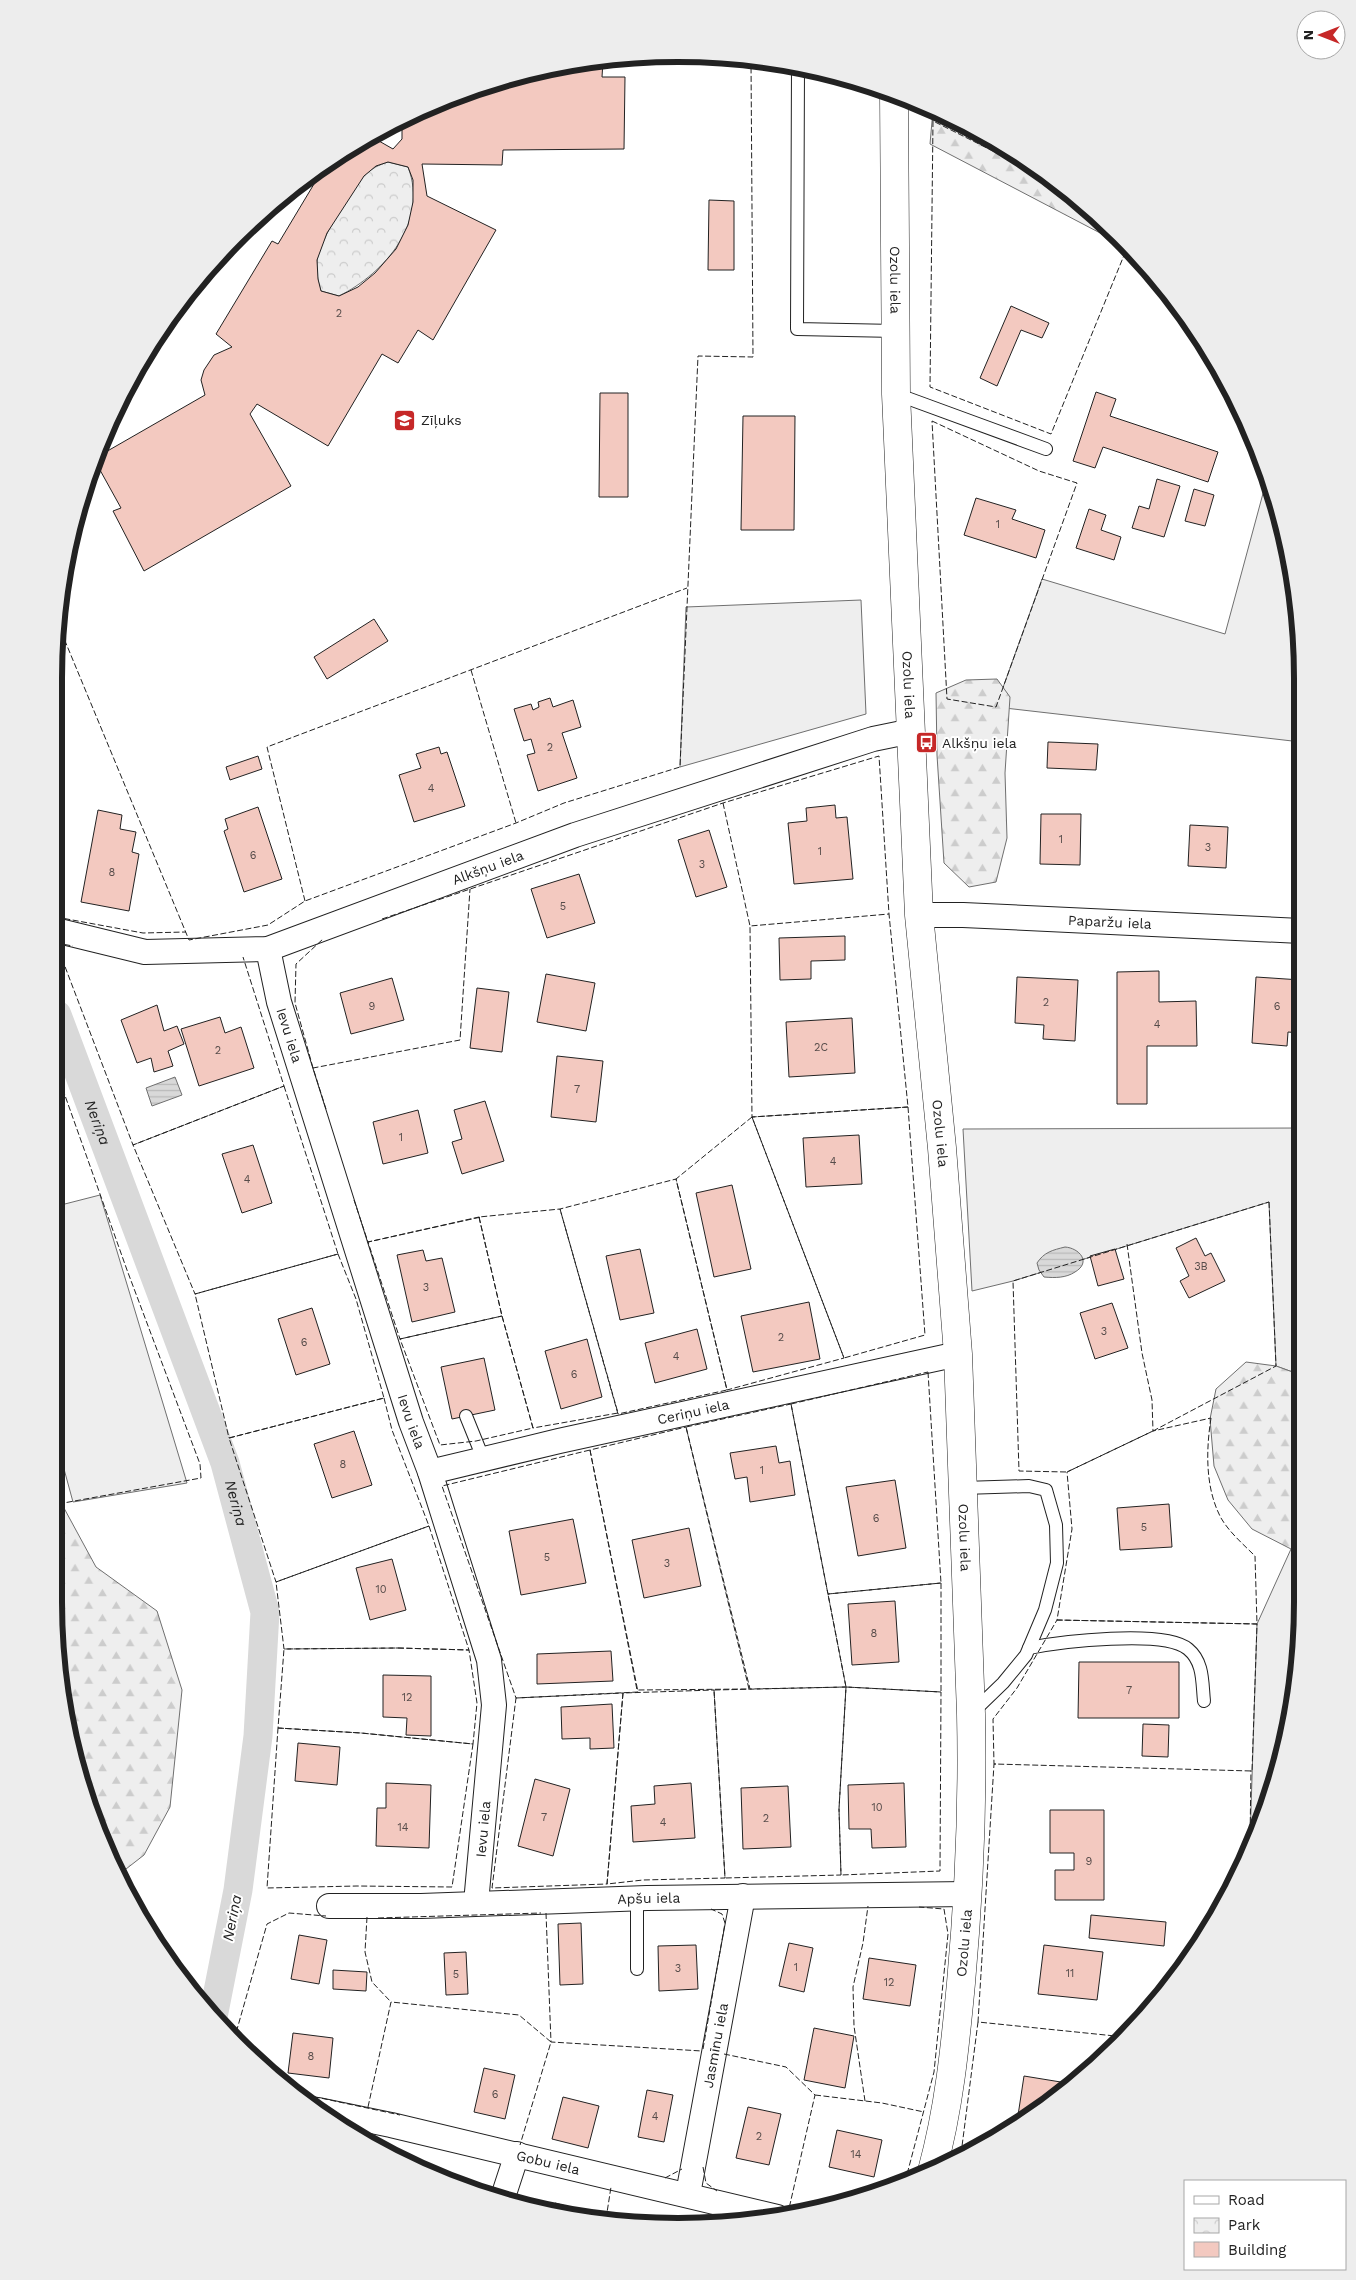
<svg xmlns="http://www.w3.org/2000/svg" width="1356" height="2280" font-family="'Work Sans',sans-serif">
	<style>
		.green { fill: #eee; stroke: #6f6f6f }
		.forest { fill: url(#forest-firs); stroke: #6f6f6f }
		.park { fill: url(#park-crowns); stroke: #6f6f6f }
		.water { fill: url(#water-rules); stroke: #6f6f6f }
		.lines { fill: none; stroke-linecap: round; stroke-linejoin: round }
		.stream { stroke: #d9d9d9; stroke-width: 8 }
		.canal { stroke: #d9d9d9; stroke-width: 29 }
		.building { fill: #f3c9c0; stroke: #222; fill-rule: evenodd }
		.lane-casing { stroke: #222; stroke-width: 14 }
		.street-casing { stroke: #222; stroke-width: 26 }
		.secondary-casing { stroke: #222; stroke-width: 29 }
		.lane { stroke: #fff; stroke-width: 12 }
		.street { stroke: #fff; stroke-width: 24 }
		.secondary { stroke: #fff; stroke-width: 28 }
		.fence { stroke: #222; stroke-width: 1; stroke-dasharray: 6 2.5; stroke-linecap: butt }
		.labels { text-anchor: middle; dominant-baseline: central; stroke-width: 4; stroke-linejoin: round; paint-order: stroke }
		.number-label { font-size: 11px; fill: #564c4a }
		.street-label { font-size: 14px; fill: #222; stroke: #fff }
		.poi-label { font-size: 14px; fill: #222; stroke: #fff; text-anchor: start }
		.water-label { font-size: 15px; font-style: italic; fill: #222; stroke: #fff }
		.rim { fill: none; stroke: #222; stroke-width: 6 }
	</style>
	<defs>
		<pattern id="forest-firs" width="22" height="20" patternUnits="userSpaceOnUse" patternTransform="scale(1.25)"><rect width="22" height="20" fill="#eee"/><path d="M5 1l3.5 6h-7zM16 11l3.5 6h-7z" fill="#ccc"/></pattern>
		<pattern id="park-crowns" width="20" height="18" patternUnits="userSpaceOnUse" patternTransform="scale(1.25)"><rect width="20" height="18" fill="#eee"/><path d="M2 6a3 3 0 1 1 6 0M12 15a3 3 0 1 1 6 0" fill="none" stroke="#ccc"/></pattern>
		<pattern id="water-rules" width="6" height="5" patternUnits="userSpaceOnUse" patternTransform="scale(1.25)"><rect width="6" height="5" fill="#d9d9d9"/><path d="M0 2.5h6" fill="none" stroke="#bababa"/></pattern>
	</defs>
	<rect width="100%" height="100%" fill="#fff"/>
	<g class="green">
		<polygon points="1268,475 1301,637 1301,742 996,707 1042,579 1225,634"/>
		<polygon points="861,600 866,714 680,767 686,607"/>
		<polygon points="1301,1128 1301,1375 1276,1366 1269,1202 1013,1281 972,1291 963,1129"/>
		<polygon points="100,1195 187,1483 73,1502 58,1447 57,1206"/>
		<polygon points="1301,1548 1301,1643 1269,1803 1250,1840 1257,1624 1291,1549"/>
	</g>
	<g class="forest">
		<polygon points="933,110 1025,159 1125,246 930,144"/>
		<polygon points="997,679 1010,697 1005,773 1007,838 996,882 969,887 944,863 937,755 936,693 966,680"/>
		<polygon points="1246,1362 1276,1366 1301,1375 1301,1548 1291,1549 1252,1529 1228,1500 1214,1466 1210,1419 1216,1389"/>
		<polygon points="58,1497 96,1567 157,1611 182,1690 170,1807 144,1855 117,1876 87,1802 59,1684"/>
	</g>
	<path class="park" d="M388,162l20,5c21,55 -23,106 -69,129l-18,-5c-3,-9 -5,-19 -4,-30 2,-19 34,-73 48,-86 7,-7 14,-10 23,-13z"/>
	<g class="water">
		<polygon points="175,1077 182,1095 152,1106 146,1088"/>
		<path d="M1065,1247c14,1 27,15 10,25 -9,6 -20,6 -31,5l-5,-7 -2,-7c7,-11 16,-13 28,-16z"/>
	</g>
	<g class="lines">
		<polyline class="stream" points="216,1953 226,1953"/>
		<path class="canal" id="s1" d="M57,1015l168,448 40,149 -7,124 -20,154 -25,127"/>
	</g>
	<g class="building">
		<path d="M603,61l-1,16h23l-1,72 -121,1 -1,15 -80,-1 5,32 69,34 -63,110 -15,-10 -20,33 -16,-9 -54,92 -71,-42 -7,10 41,72 -147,85 -31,-60 8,-3 -26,-47 2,-4 108,-62 -4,-15 3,-10 10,-15 18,-8 -16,-13 56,-93 6,3 48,-80 46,-27 21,12 9,-10v-18l37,-20 117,-35zM388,162l20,5 5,13v22l-5,23 -12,24 -21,24 -17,14 -19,9 -18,-5 -3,-12 -1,-19 10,-27 37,-57 12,-10z"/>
		<polygon points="709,200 734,201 734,270 708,270"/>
		<polygon points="1011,306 1049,323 1042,338 1021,330 997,386 980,378"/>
		<polygon points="1096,392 1116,399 1110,416 1218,452 1208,482 1103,447 1095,468 1073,461"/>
		<polygon points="600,393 628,393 628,497 599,497"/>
		<polygon points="743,416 795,416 794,530 741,530"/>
		<polygon points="1157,479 1180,486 1164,537 1132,528 1139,506 1149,509"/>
		<polygon points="1194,489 1214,495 1205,526 1185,521"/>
		<polygon points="976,498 1016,510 1012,519 1045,530 1036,558 964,535"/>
		<polygon points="1089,509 1106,515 1101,530 1121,537 1114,560 1076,548"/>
		<polygon points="374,619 388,641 327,679 314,657"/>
		<polygon points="550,698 553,707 573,700 581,727 562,733 577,778 538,791 527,755 535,753 531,739 524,741 514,709 531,704 533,710 539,707 538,702"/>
		<polygon points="1048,742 1098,744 1096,770 1047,768"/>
		<polygon points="439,747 441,754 447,752 465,806 414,822 399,775 421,768 416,754"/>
		<polygon points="258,756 262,769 230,780 226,767"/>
		<polygon points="835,805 836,818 847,817 853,879 794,884 788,823 807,821 806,808"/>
		<polygon points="258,807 282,879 244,892 224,831 228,829 225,819"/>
		<polygon points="98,810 122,815 120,829 136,832 132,852 139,854 129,911 81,902"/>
		<polygon points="1041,814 1081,814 1080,865 1040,864"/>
		<polygon points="1190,825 1228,827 1226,868 1188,866"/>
		<polygon points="709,830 727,887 696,897 678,840"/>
		<polygon points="579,874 595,923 547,938 531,889"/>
		<polygon points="845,936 845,960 811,961 811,979 780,980 779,938"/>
		<polygon points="1159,971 1159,1002 1196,1001 1197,1046 1147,1046 1147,1104 1117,1104 1117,972"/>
		<polygon points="546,974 595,983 586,1031 537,1022"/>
		<polygon points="1017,977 1078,980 1075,1041 1043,1039 1044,1025 1015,1023"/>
		<polygon points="1256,977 1301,980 1301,1033 1288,1032 1287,1046 1252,1043"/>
		<polygon points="392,978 404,1020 351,1034 340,993"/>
		<polygon points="477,988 509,992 502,1052 470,1048"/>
		<polygon points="157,1005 164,1031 177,1026 184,1044 168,1051 173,1066 154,1072 151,1058 137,1063 121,1020"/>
		<polygon points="220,1017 225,1033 241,1027 254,1068 199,1086 181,1029"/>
		<polygon points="852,1018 855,1073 789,1077 786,1022"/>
		<polygon points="557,1056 603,1061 596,1122 551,1117"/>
		<polygon points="485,1101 504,1161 462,1174 452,1142 462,1139 454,1110"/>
		<polygon points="418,1110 428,1153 383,1164 373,1122"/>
		<polygon points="859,1135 862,1184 806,1187 803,1138"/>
		<polygon points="253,1145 272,1203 242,1213 222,1154"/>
		<polygon points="732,1185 751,1269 714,1277 696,1193"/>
		<polygon points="1196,1238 1205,1256 1211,1253 1225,1281 1189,1298 1180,1281 1189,1276 1176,1248"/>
		<polygon points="640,1249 654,1313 620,1320 606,1256"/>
		<polygon points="1115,1249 1124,1279 1098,1286 1090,1256"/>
		<polygon points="423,1250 426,1261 442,1258 455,1312 412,1322 397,1255"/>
		<polygon points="809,1302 820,1359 753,1372 741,1316"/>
		<polygon points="1112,1303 1128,1348 1095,1359 1080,1313"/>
		<polygon points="312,1308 330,1364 296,1375 278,1319"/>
		<polygon points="697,1329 707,1369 655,1383 645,1343"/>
		<polygon points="587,1339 602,1397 561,1409 545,1351"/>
		<polygon points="484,1358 495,1410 452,1419 441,1367"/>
		<polygon points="354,1431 372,1485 332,1498 314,1444"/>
		<polygon points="776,1446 779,1463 790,1461 795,1495 750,1502 747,1477 735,1479 730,1453"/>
		<polygon points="895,1480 906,1548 858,1556 846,1487"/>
		<polygon points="1169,1504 1172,1547 1120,1550 1117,1508"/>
		<polygon points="573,1519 586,1583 521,1595 509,1531"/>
		<polygon points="689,1528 701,1586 644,1598 632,1540"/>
		<polygon points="392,1559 406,1610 370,1620 356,1568"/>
		<polygon points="895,1601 899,1662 852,1665 848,1604"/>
		<polygon points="611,1651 613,1681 537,1684 537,1654"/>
		<polygon points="1079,1662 1179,1662 1179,1718 1078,1718"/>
		<polygon points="383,1675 431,1676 431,1736 406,1735 407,1718 383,1717"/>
		<polygon points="612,1704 614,1748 590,1749 590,1738 562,1739 561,1707"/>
		<polygon points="1143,1724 1169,1725 1168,1757 1142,1756"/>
		<polygon points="298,1743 340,1747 337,1785 295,1781"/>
		<polygon points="535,1779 570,1789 553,1856 518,1846"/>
		<polygon points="386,1783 431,1785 429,1848 376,1846 377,1808 386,1808"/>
		<polygon points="691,1783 695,1838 633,1842 631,1806 655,1804 654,1786"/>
		<polygon points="904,1783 906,1847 872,1848 871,1829 849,1829 848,1785"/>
		<polygon points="788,1786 791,1847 743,1849 741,1788"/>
		<polygon points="1050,1810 1104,1810 1104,1900 1055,1900 1055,1870 1074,1870 1074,1853 1050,1853"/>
		<polygon points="1091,1915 1166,1922 1164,1946 1089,1938"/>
		<polygon points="581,1923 583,1984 560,1985 558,1924"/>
		<polygon points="299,1935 327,1940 319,1984 291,1979"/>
		<polygon points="789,1943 813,1948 804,1992 779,1986"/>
		<polygon points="696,1945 698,1989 659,1991 658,1946"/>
		<polygon points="1044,1945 1103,1952 1097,2000 1038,1994"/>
		<polygon points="466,1952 468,1994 446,1995 444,1953"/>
		<polygon points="869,1958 916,1965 910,2006 863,1999"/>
		<polygon points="333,1970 367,1972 366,1991 333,1989"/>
		<polygon points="814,2028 854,2036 845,2088 804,2080"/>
		<polygon points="293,2033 333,2038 329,2078 288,2073"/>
		<polygon points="484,2068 515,2075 505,2119 474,2112"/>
		<polygon points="1024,2076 1073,2084 1058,2097 1018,2122 1017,2122"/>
		<polygon points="647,2090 673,2095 664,2142 638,2137"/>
		<polygon points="563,2097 599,2106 588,2148 552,2139"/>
		<polygon points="748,2107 781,2114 769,2165 736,2158"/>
		<polygon points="837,2130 882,2140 874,2177 829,2167"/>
		<polygon points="555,2203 591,2213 589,2218 552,2213"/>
	</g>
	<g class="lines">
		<defs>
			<g id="lane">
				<polyline points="798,66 797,329 896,331"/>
				<polyline points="229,248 232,243"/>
				<polyline points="896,394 1046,449"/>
				<polyline points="466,1416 483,1458"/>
				<polyline points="963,1488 1029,1486 1046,1490 1056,1525 1057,1563 1045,1610 1026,1655 1003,1683 973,1712"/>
				<path d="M1029,1648c30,-6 135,-19 159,1 16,13 14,34 16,52"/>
				<polyline points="637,1899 637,1969"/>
			</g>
			<g id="street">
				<path id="s2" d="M919,915h44l338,16"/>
				<path id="s3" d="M59,931l86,21 123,-3 307,-114 298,-96 39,-8"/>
				<path id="s4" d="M268,949l11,53 132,420 19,50 59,188 5,45 -18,198"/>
				<path id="s5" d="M430,1472l129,-31 399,-87"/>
				<path id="s6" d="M329,1906h92l226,-8 321,-4"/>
				<path id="s7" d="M318,2110l73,15 386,92"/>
				<path id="s8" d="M688,2194l55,-298"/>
				<polyline points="502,2200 517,2154"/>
			</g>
			<g id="secondary">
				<path id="s9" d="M894,94l2,300 23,521 23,233 16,206 13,360c2,90 -2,180 -10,269 -6,64 -12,126 -29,188"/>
			</g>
		</defs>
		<use href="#lane" class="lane-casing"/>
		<use href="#street" class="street-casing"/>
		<use href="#secondary" class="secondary-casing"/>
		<use href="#lane" class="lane"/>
		<use href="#street" class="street"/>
		<use href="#secondary" class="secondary"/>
		<g class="fence">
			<polyline points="933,110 933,121"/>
			<polyline points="1047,178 933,121 930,387 1051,434 1127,248"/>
			<polygon points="932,421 1039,471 1077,483 996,707 947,699"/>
			<polyline points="58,624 189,940 268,925 305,901 516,823 564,803 680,767 698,356 753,357 751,61"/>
			<polyline points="471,670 516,823"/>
			<polyline points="723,803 750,926 889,914"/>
			<polyline points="305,901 267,747 687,588"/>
			<polyline points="56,917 143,933 186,932"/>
			<polyline points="382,919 723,803 879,756 889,914 908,1107 752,1117 750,926"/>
			<polyline points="56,943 73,946"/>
			<polyline points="56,943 133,1145 284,1086 243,957"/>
			<polyline points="313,1068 295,1003 296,964 323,939"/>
			<polyline points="57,1073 127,1270 200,1464 201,1478 58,1504"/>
			<polygon points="284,1086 338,1254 195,1294 133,1145"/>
			<polygon points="908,1107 925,1335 844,1358 752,1117"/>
			<polyline points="326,1109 313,1068 460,1040 470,889"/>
			<polygon points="752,1117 844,1358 727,1390 676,1179"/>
			<polyline points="354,1200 368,1242 481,1217"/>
			<polygon points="1269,1202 1276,1366 1153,1431 1067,1472 1019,1471 1013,1281"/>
			<polyline points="560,1209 618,1413 533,1428 502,1316 479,1217 560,1209 676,1179 727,1390 618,1414 560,1209"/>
			<polygon points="479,1217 502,1316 400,1339 368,1242"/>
			<polyline points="1127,1244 1142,1353 1152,1400 1153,1431"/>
			<polygon points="338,1254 356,1299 384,1398 229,1438 195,1294"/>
			<polygon points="502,1316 533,1428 476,1441 440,1445 400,1339"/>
			<polygon points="928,1372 941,1583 828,1594 791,1404"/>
			<polygon points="384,1398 392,1430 429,1526 276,1582 229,1438"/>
			<polygon points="791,1404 846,1687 750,1689 686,1427"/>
			<path d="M1211,1418c-5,32 -6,70 10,100 8,14 23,27 34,38l2,68 -200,-4 15,-91 -5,-57 86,-41z"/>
			<polygon points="686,1427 749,1689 637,1690 590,1450"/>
			<polygon points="590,1450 638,1692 516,1698 442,1486"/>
			<polygon points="429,1526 469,1650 398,1648 284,1649 276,1582"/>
			<polygon points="941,1583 941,1692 846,1687 828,1594"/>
			<polygon points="1057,1620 1257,1624 1252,1771 994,1764 993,1719 1017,1688"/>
			<polygon points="398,1648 469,1650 477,1703 473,1744 361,1733 278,1728 284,1649"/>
			<polygon points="846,1687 839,1809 841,1875 725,1878 714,1690"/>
			<polygon points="846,1687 941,1692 940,1871 841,1875 839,1809"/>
			<polygon points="714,1690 725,1878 643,1880 607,1884 623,1693"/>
			<polygon points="623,1693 607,1884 492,1888 516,1698"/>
			<polygon points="278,1728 361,1733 473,1744 452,1887 357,1886 267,1888"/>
			<polyline points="996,1764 994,1764 978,2022 1125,2037"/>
			<polyline points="1250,1840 1251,1770"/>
			<polyline points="546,1913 551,2042 702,2051"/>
			<polyline points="367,1917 365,1952 372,1982 391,2002"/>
			<polyline points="378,1918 541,1913"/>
			<polyline points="234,2040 267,1924 289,1913 326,1916"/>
			<polyline points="703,2049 725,1923 722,1914 711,1909"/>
			<polyline points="724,2054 786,2067 815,2095 788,2213"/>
			<polyline points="297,2093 400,2115"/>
			<polyline points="815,2095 882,2103 924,2112"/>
			<polyline points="865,2101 854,2026 853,1987 863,1943 868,1906"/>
			<polyline points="368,2107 391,2002 519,2015 551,2042 520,2145"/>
			<polyline points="961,2154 978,2022"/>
			<polyline points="960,2158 961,2154 965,2155"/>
			<polyline points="703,2167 706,2183 717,2191"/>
			<polyline points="665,2178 682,2169"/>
			<polyline points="905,2182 934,2072 948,1934 944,1909 919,1907"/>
			<polyline points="784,2211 792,2213"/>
			<polyline points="606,2219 611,2187"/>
		</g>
	</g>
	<defs>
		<symbol id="school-square" viewBox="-11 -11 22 22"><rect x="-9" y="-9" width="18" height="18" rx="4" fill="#c62828" stroke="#fff"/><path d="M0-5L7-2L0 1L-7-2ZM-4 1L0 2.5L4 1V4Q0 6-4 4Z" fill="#fff"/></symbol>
		<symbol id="bus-square" viewBox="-11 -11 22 22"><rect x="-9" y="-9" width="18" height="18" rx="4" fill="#c62828" stroke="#fff"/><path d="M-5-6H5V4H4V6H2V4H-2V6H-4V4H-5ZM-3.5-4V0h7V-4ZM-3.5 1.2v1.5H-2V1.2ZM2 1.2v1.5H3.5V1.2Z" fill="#fff"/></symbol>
	</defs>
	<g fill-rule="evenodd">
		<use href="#school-square" x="392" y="408" width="25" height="25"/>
		<use href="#bus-square" x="914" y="730" width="25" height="25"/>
	</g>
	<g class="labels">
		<g class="number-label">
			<text x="339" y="313">2</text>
			<text x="998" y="524">1</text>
			<text x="550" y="747">2</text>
			<text x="431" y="788">4</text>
			<text x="1061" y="839">1</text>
			<text x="1208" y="847">3</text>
			<text x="820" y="851">1</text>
			<text x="253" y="855">6</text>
			<text x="702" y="864">3</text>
			<text x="112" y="872">8</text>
			<text x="563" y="906">5</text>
			<text x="1046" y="1002">2</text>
			<text x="372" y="1006">9</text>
			<text x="1277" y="1006">6</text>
			<text x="1157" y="1024">4</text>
			<text x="821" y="1047">2C</text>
			<text x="218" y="1050">2</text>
			<text x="577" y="1089">7</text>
			<text x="401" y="1137">1</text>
			<text x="833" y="1161">4</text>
			<text x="247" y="1179">4</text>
			<text x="1201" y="1266">3B</text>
			<text x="426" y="1287">3</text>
			<text x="1104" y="1331">3</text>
			<text x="781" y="1337">2</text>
			<text x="304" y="1342">6</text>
			<text x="676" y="1356">4</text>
			<text x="574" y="1374">6</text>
			<text x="343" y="1464">8</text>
			<text x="762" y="1470">1</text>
			<text x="876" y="1518">6</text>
			<text x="1144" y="1527">5</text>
			<text x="547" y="1557">5</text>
			<text x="667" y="1563">3</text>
			<text x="381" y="1589">10</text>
			<text x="874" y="1633">8</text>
			<text x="1129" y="1690">7</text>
			<text x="407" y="1697">12</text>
			<text x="877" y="1807">10</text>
			<text x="544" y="1817">7</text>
			<text x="766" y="1818">2</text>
			<text x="663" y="1822">4</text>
			<text x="403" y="1827">14</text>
			<text x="1089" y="1861">9</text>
			<text x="796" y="1967">1</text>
			<text x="678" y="1968">3</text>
			<text x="1070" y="1973">11</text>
			<text x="456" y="1974">5</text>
			<text x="889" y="1982">12</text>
			<text x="311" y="2056">8</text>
			<text x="495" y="2094">6</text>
			<text x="655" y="2116">4</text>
			<text x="759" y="2136">2</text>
			<text x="856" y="2154">14</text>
		</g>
		<g class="street-label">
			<text stroke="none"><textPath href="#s9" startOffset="186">Ozolu iela</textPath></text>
			<text stroke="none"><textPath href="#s9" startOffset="591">Ozolu iela</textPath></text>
			<text stroke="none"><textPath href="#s3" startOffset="446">Alkšņu iela</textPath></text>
			<text stroke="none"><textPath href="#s2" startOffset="191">Paparžu iela</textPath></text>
			<text stroke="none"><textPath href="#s4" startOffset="89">Ievu iela</textPath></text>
			<text stroke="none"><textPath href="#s9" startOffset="1041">Ozolu iela</textPath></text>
			<text stroke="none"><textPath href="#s5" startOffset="270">Ceriņu iela</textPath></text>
			<text stroke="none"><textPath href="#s4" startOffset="494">Ievu iela</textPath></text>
			<text stroke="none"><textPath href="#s9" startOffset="1446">Ozolu iela</textPath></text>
			<text transform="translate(483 1829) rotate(-85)">Ievu iela</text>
			<text stroke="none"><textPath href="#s6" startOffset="320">Apšu iela</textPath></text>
			<text transform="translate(964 1943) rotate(-85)">Ozolu iela</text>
			<text stroke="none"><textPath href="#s8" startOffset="151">Jasmīnu iela</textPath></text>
			<text stroke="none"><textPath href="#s7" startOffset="236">Gobu iela</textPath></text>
		</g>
		<g class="poi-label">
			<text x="421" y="420">Zīļuks</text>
			<text x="942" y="743">Alkšņu iela</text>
		</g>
		<g class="water-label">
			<text stroke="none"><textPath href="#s1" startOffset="115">Neriņa</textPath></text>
			<text stroke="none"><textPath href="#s1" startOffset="520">Neriņa</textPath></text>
			<text transform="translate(232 1918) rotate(-79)">Neriņa</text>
		</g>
	</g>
	<path d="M0 0H1356V2280H0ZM678 62H678A616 616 0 0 1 1294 678V1602A616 616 0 0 1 678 2218H678A616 616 0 0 1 62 1602V678A616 616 0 0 1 678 62Z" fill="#ededed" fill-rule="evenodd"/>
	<path class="rim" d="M678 62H678A616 616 0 0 1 1294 678V1602A616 616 0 0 1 678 2218H678A616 616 0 0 1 62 1602V678A616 616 0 0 1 678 62Z"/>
	<rect x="1184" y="2180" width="162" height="90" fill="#ffffff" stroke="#a7a7a7"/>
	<rect x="1194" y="2196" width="25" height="8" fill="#ffffff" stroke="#a7a7a7"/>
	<text x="1228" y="2205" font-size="15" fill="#222222">Road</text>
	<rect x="1194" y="2218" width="25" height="15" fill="url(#park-crowns)" stroke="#a7a7a7"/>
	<text x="1228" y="2230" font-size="15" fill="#222222">Park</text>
	<rect x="1194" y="2242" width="25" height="15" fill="#f3c9c0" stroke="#a7a7a7"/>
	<text x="1228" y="2255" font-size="15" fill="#222222">Building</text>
	<g transform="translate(1321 35) rotate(270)"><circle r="24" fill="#ffffff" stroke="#a7a7a7"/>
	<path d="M0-4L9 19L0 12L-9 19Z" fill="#c62828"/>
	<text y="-8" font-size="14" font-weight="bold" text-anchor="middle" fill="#222222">N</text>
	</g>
</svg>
